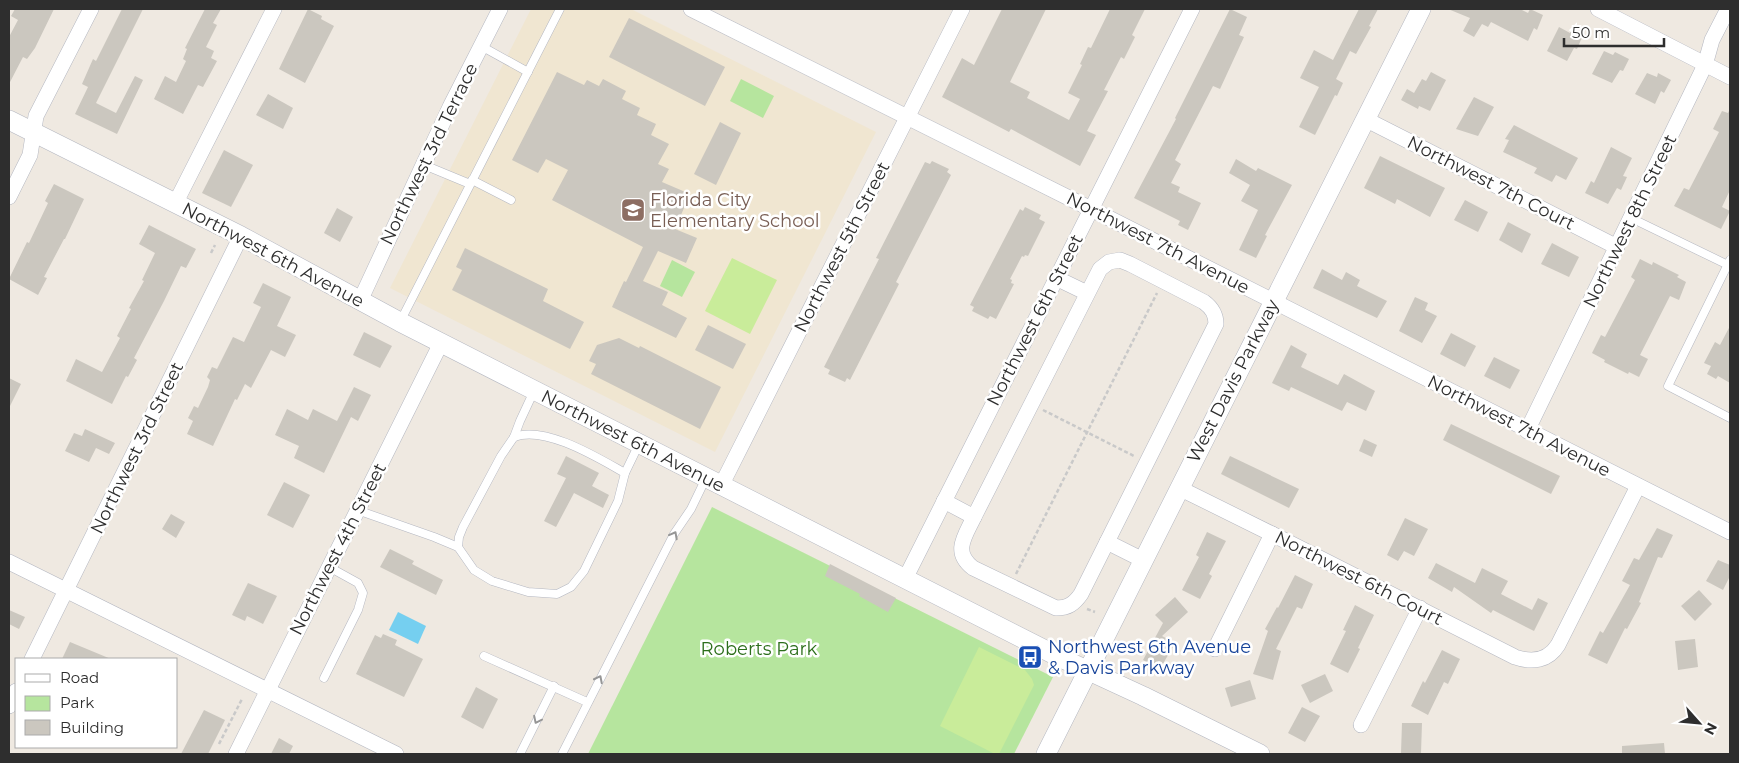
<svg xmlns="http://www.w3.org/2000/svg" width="1739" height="763" font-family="Montserrat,sans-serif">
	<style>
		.education { fill: #f0e6d1 }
		.green { fill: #b6e59e }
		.pitch { fill: #c9ec9a }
		.water { fill: #75cff0 }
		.building { fill: #cbc7bf }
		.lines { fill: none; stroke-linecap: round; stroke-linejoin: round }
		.service-casing { stroke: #b4b7c1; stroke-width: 9 }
		.minor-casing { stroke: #b4b7c1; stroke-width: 16 }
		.tertiary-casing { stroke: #b4b7c1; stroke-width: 20 }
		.path { stroke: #c9c9c9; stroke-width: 2.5; stroke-dasharray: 4 2.5; stroke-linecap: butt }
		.service { stroke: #fff; stroke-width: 8 }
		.minor { stroke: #fff; stroke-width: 15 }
		.tertiary { stroke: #fff; stroke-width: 19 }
		.oneway { stroke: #969696 }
		.labels { text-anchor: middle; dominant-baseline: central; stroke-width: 5; stroke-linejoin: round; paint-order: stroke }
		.street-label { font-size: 18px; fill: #2e2e2e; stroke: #fff }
		.education-label { font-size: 18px; fill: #785e54; stroke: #fff; text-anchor: start }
		.transit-label { font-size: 18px; fill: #164399; stroke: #fff; text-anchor: start }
		.park-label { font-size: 18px; fill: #2c6e1b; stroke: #fff }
	</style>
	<rect width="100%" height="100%" fill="#efe9e1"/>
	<polygon class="education" points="531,9 631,9 876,132 715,452 390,288"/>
	<g class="green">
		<polygon points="741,79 774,96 763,118 730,101"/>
		<polygon points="672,260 695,272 682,297 660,286"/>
		<polygon points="712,507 1053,677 1014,754 588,754"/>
	</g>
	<g class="pitch">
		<polygon points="732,258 777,280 750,334 705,311"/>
		<polygon points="979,647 1025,670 1032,679 1034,685 999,754 995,754 940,726"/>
	</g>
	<polygon class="water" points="398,612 426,626 418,644 389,630"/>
	<g class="building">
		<polygon points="15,9 54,9 35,48 27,59 23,57 9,84 9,37 18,20 11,16"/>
		<polygon points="122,9 143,9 96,103 116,113 135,76 143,80 117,134 75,114 88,87 82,84 93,59 96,61"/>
		<polygon points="205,9 221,9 213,23 217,25 206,47 214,51 211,58 217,61 203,87 198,85 183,114 154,99 165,76 176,82 186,61 183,59 187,49 185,48"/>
		<polygon points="308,9 322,16 321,19 334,26 305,83 279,69"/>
		<polygon points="1002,9 1046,9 1010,82 1030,92 1027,98 1069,120 1080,99 1068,93 1082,65 1080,64 1088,47 1091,48 1110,9 1145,9 1132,35 1135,37 1124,59 1121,57 1104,90 1108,91 1087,131 1096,135 1080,166 1011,129 1009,132 942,97 962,58 974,65"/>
		<polygon points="1230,9 1247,17 1239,35 1244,37 1220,89 1213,86 1175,160 1181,164 1171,183 1180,187 1178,192 1201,203 1188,230 1178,225 1180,221 1134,198 1176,119 1175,118"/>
		<polygon points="1359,9 1378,9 1369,26 1371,27 1356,54 1350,51 1336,79 1343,83 1337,96 1335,95 1315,135 1299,127 1319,87 1300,78 1314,50 1333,60"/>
		<polygon points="1448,9 1520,9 1528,13 1530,9 1543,15 1537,30 1534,28 1528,41 1491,22 1488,27 1482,24 1474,37 1463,31 1470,18"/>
		<polygon points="629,18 725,67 705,106 609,57"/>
		<polygon points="1559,27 1570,33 1571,29 1583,35 1577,49 1574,48 1567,61 1547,51"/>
		<polygon points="1604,51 1613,55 1615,52 1629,59 1623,71 1620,70 1612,83 1592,74"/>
		<polygon points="557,72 584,85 587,80 599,86 603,79 626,91 622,99 640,108 637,115 656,124 651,135 669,144 658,164 669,169 662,182 690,194 675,229 697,238 686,263 658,251 643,281 668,292 662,305 687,318 676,338 612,307 624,281 626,282 643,247 552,200 568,170 546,159 538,173 512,160"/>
		<polygon points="1431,72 1446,80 1430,111 1419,106 1418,109 1401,100 1407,89 1414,93 1422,79 1426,81"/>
		<polygon points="1647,73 1657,77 1658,73 1671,80 1664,93 1661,91 1655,104 1635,94"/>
		<polygon points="268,94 293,108 283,129 256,115"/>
		<polygon points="1474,97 1494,107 1478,136 1456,129"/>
		<polygon points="1730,109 1730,190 1722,207 1730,211 1721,229 1674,206 1684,188 1689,190 1719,132 1713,129 1722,111 1728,113"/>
		<polygon points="720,122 741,133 716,185 694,174"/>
		<polygon points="1514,125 1578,158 1566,180 1556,175 1552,182 1534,173 1537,168 1503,152 1509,140 1505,139"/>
		<polygon points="1611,147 1632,158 1623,176 1627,177 1621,190 1617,188 1608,204 1585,193 1591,181 1594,183"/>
		<polygon points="224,150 253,165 231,207 202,193"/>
		<polygon points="1380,156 1445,188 1430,217 1397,199 1395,204 1364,188"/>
		<polygon points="1236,159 1256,171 1258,168 1292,185 1265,235 1267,236 1256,258 1239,250 1258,210 1241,201 1250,185 1229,173"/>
		<polygon points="932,161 949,169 947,172 951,175 896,282 899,284 850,380 847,378 845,382 828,374 830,370 824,367 879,259 876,258 925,162 930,164"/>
		<polygon points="54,184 84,199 65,239 64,239 44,277 47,278 38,295 9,279 27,242 29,243 48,203 45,201"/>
		<polygon points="1465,200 1488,212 1478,232 1454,220"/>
		<polygon points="1025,207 1041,215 1039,219 1045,222 1028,256 1025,255 1024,257 1022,256 1010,279 1012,280 1011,283 1014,284 996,319 990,316 988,319 972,311 974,307 970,305 1020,209 1023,211"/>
		<polygon points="337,208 353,217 340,242 324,233"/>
		<polygon points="1508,222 1531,234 1522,253 1499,240"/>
		<polygon points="149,225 196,249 186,268 181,266 164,301 134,358 137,360 128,377 126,376 112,404 66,381 76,359 102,372 120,338 117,336 131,309 129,308 144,281 142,280 155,253 139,244"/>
		<polygon points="1552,243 1579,257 1569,277 1541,264"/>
		<polygon points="465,248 548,289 543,301 584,322 570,349 452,290 462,270 456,267"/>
		<polygon points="1640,259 1652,265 1653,262 1679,275 1677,277 1686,282 1679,300 1670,296 1640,355 1648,359 1639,377 1629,372 1628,374 1604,362 1605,360 1592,353 1601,335 1605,337 1635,280 1631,277"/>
		<polygon points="1322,269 1342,280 1346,272 1360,280 1357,286 1387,301 1377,318 1313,288"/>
		<polygon points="263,283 291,297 277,326 296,335 285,357 271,350 251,388 245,384 237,400 235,399 213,446 187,434 193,421 188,418 194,406 198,408 208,387 210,380 207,377 212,367 217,369 233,337 244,342 261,307 253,303"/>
		<polygon points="1415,297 1428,303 1425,310 1437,316 1422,343 1399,331"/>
		<polygon points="708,325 746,344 733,369 695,350"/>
		<polygon points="1730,326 1730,383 1718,376 1716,379 1707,374 1711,366 1704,363 1715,342 1720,345"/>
		<polygon points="364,332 392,346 380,368 353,355"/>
		<polygon points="1451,333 1476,346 1465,367 1440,354"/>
		<polygon points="619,338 639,348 640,346 721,387 700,429 591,374 596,364 589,361 597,345"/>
		<polygon points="1291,345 1307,354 1301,367 1338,385 1344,374 1375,391 1366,411 1347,402 1342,411 1291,387 1289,391 1272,383"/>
		<polygon points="1494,357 1520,370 1510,389 1484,376"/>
		<polygon points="9,378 21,384 9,408"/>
		<polygon points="354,387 371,395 358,421 351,417 324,473 294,458 299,446 275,435 287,409 308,420 313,409 337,421"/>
		<polygon points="1451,424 1560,476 1551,494 1443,440"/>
		<polygon points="85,429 115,443 109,454 96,448 89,462 65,451 74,433 82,436"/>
		<polygon points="1364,439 1377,445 1372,457 1359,451"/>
		<polygon points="566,456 599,473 592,486 609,495 603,508 574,493 556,527 544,521 566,478 557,474"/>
		<polygon points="1230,456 1299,489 1289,508 1221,474"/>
		<polygon points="284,482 310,495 293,528 267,515"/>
		<polygon points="171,514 185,522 176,538 162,529"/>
		<polygon points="1405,518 1428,529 1414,556 1404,551 1398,561 1387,555"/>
		<polygon points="1657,528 1673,535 1662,558 1658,557 1639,602 1641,603 1627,629 1625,628 1607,664 1588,655 1600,631 1603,633 1630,585 1622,581 1634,558 1639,560"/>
		<polygon points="1207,532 1226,541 1209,574 1212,576 1200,599 1182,590 1199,557 1196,555"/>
		<polygon points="390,549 414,561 412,564 443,580 436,595 380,567"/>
		<polygon points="1718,560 1730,565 1730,576 1723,590 1706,581"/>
		<polygon points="1436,563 1475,583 1482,568 1508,581 1501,594 1532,610 1538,598 1548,603 1534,631 1493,610 1491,613 1454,587 1452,592 1428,578"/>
		<polygon points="830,564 896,598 888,612 859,596 860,594 825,576"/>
		<polygon points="1295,575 1313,584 1302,609 1297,607 1276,649 1281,651 1273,680 1253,674 1268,631 1265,629 1277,607 1278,608"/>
		<polygon points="248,583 277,596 263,624 247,616 245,621 232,615"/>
		<polygon points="1699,590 1712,604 1695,621 1681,606"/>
		<polygon points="1175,597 1188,612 1162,636 1175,643 1160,669 1143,660 1163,623 1155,615"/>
		<polygon points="1355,605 1374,615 1358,648 1360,649 1348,673 1330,664 1346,631 1343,630"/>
		<polygon points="9,610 25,617 19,629 9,624"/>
		<polygon points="383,634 397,640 395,645 423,659 404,697 356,674 375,635 381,638"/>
		<polygon points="1695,639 1698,667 1678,670 1675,641"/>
		<polygon points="70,642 111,659 62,659"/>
		<polygon points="1442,650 1460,659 1448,684 1444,682 1428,715 1411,706 1423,681 1425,683"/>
		<polygon points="1325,674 1333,691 1310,703 1301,685"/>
		<polygon points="1250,680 1256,699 1231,707 1225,688"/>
		<polygon points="476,687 498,699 483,729 461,717"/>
		<polygon points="1302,707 1320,716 1305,742 1288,733"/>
		<polygon points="204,710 225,720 208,754 181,754"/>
		<polygon points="1402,723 1422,723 1421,753 1401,753"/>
		<polygon points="279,738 293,746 289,754 271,754"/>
		<polygon points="1664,743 1665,754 1622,754 1622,746"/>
	</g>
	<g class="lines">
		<defs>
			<g id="service">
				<polyline points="481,46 528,72"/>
				<polyline points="424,165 470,184"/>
				<polyline points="472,180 511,200"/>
				<polyline points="1631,218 1728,265"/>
				<polyline points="1730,260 1668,386 1730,418"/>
				<polyline points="400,322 560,9"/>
				<polyline points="514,437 520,421 534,391"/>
				<polyline points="357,510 434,537 458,547 474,570 492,581 528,592 557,594 571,587 584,571 618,501 625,473 639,444"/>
				<path d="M458,547l1,-10 4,-10 38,-71 13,-19c31,-12 84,21 111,36"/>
				<polyline points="484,656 587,702"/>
				<polyline points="324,678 358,610 363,593 358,583 329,567"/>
				<polyline points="520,754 554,686"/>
				<polyline points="562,754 674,534 691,509 706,478"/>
			</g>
			<g id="minor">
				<polyline points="691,9 1091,209 1730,532"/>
				<polyline points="1598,9 1730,77"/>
				<polyline points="1365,119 1617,247"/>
				<polyline points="9,197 30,155 36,116 91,9"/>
				<polyline points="175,204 274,9"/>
				<path d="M1120,260l10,4 74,38c8,6 12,12 12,22l-135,270c-7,10 -13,14 -25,14l-83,-40c-21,-16 -8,-32 1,-51l126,-248 9,-7z"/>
				<polyline points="1056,278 1087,293"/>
				<polyline points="360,301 450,107 500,9"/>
				<polyline points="1527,431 1705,65 1712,40 1728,9"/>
				<polyline points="721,486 962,9"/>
				<path d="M1179,488l93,46 243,123c17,6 33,4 43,-12l80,-159"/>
				<polyline points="944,501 974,517"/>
				<polyline points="1107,542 1143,560"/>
				<polyline points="9,562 396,754"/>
				<polyline points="905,579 1192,9"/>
				<polyline points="1215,649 1272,534"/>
				<polyline points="32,659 241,236"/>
				<polyline points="9,706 16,691"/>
				<polyline points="1361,725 1420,608"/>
				<polyline points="236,754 441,343"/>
			</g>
			<g id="tertiary">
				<polyline points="9,120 241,236 400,322 1063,659 1143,696 1260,754"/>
				<polyline points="1046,754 1421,9"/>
			</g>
		</defs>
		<use href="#service" class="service-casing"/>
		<use href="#minor" class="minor-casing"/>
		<use href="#tertiary" class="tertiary-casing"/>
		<g class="path">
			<polyline points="211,253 215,245"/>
			<polyline points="1043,410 1134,456"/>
			<polyline points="1016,574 1157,293"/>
			<polyline points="1087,609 1095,612"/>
			<polyline points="219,744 242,699"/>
		</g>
		<use href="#service" class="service"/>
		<use href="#minor" class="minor"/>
		<use href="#tertiary" class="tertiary"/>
	</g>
	<defs><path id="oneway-chevron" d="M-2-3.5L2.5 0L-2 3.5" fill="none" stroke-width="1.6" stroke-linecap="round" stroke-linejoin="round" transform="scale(1.25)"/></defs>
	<g class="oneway">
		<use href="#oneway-chevron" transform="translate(674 535) rotate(-62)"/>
		<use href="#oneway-chevron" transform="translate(599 679) rotate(-63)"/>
		<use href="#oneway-chevron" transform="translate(537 720) rotate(116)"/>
	</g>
	<defs>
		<symbol id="school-square" viewBox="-11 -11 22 22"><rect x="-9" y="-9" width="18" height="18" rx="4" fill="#8d6e63" stroke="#fff"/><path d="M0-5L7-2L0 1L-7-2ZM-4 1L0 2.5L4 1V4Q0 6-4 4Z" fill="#fff"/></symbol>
		<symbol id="bus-square" viewBox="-11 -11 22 22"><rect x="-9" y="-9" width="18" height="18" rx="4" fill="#1a4fb4" stroke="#fff"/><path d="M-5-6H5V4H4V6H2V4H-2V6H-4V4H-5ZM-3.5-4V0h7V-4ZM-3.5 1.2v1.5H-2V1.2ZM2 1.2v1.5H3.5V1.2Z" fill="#fff"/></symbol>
	</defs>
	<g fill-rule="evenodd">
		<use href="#school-square" x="619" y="196" width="28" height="28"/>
		<use href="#bus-square" x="1016" y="643" width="28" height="28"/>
	</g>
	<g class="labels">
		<g class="street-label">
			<text transform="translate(429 154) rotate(-64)">Northwest 3rd Terrace</text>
			<text transform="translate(1491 183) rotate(27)">Northwest 7th Court</text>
			<text transform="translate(1630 221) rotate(-64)">Northwest 8th Street</text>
			<text transform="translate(1158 243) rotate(27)">Northwest 7th Avenue</text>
			<text transform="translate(842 247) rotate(-63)">Northwest 5th Street</text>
			<text transform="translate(273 255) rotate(28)">Northwest 6th Avenue</text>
			<text transform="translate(1035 320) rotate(-63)">Northwest 6th Street</text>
			<text transform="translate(1233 381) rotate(-63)">West Davis Parkway</text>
			<text transform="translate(1519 426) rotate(27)">Northwest 7th Avenue</text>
			<text transform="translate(633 441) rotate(27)">Northwest 6th Avenue</text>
			<text transform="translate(137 448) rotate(-64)">Northwest 3rd Street</text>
			<text transform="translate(338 549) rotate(-63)">Northwest 4th Street</text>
			<text transform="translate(1359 578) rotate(27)">Northwest 6th Court</text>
		</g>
		<g class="education-label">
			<text x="650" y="200">Florida City<tspan x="650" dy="21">Elementary School</tspan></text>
		</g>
		<g class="transit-label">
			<text x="1048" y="647">Northwest 6th Avenue<tspan x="1048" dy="21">&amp; Davis Parkway</tspan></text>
		</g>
		<g class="park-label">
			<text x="759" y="649">Roberts Park</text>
		</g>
	</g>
	<rect width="1739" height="763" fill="none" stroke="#2e2e2e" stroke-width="20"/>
	<rect x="15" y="658" width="162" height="90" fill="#ffffff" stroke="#ababab"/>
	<rect x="25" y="674" width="25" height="8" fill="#ffffff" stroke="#ababab"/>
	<text x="60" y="683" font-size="15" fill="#2e2e2e">Road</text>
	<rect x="25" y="696" width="25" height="15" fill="#b6e59e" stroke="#ababab"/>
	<text x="60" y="708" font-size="15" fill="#2e2e2e">Park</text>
	<rect x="25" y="720" width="25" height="15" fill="#cbc7bf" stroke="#ababab"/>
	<text x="60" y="733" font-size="15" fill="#2e2e2e">Building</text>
	<g transform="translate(1699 723) rotate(117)" stroke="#ffffff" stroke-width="4" paint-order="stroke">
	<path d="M0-4L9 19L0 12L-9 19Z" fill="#2e2e2e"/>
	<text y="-8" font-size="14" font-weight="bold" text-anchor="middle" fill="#2e2e2e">N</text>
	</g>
	<path d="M1564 38v8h100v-8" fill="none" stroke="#2e2e2e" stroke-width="2.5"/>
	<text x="1572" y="38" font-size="15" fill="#2e2e2e" stroke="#ffffff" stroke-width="4" paint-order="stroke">50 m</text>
</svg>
